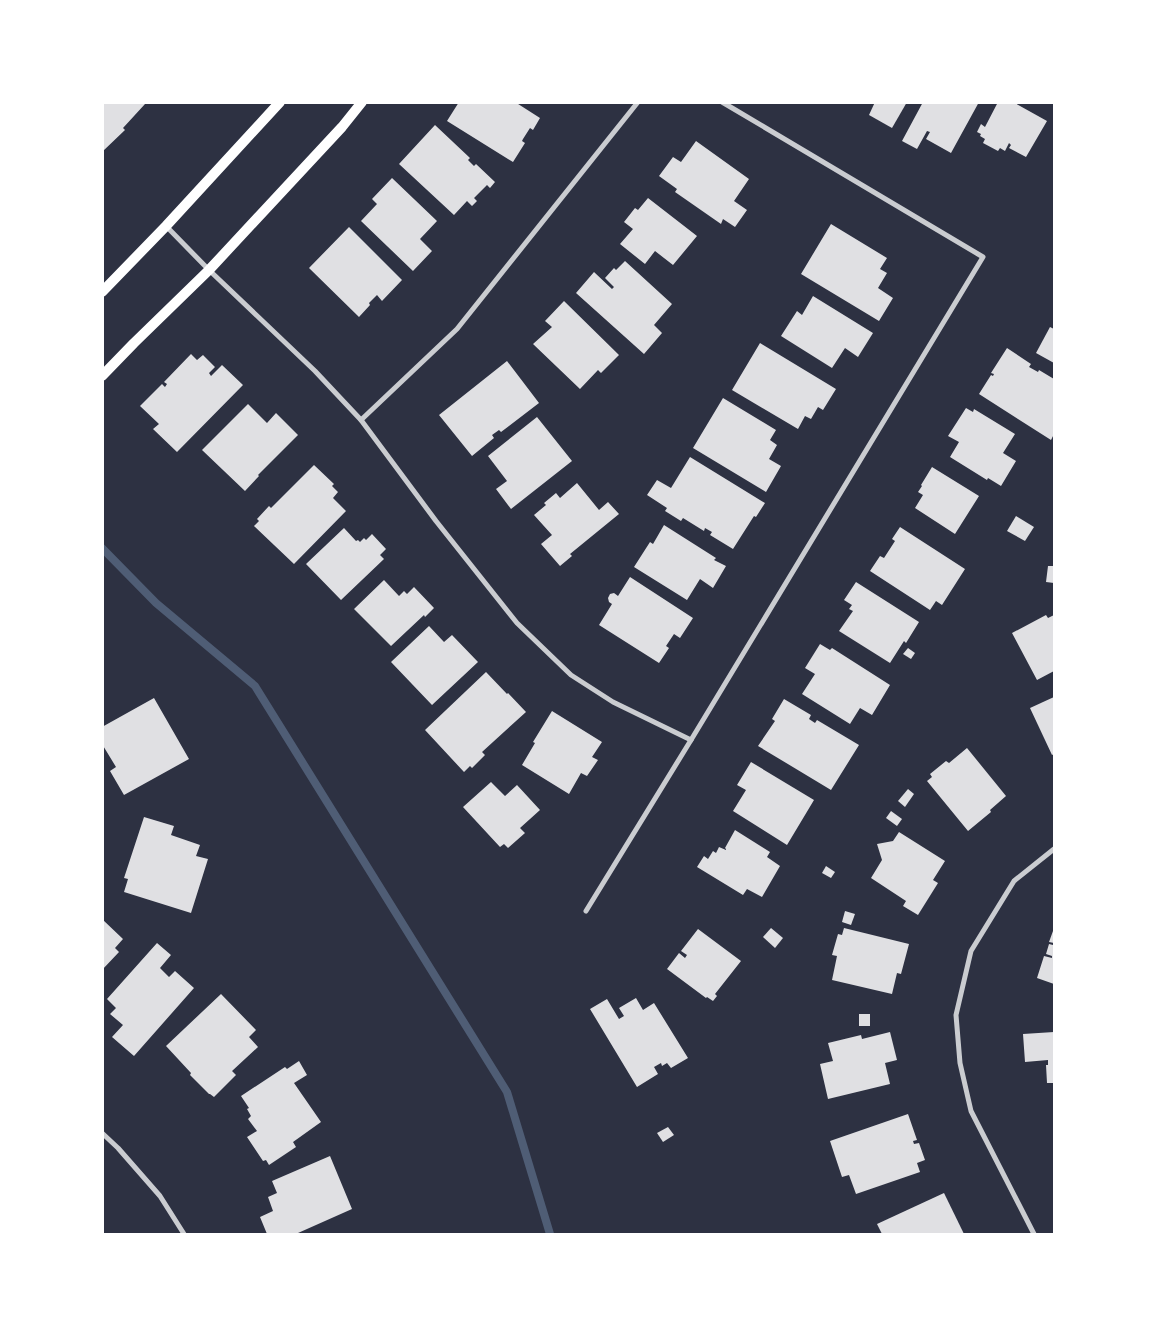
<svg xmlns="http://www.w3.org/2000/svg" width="1157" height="1337" font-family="'Libre Baskerville',serif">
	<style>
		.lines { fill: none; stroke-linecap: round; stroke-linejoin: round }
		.stream { stroke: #4f5d75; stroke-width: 8 }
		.building { fill: #e0e0e3 }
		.minor { stroke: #caccd0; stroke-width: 5 }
		.secondary { stroke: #fff; stroke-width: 10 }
	</style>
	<rect width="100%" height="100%" fill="#2d3142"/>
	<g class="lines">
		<polyline class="stream" points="102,548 156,603 255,686 507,1092 550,1234"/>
	</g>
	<g class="building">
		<polygon points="102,102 143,102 145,104 123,128 125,130 102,152"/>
		<polygon points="459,102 515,102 540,118 533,130 530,128 523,139 522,141 525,143 513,162 447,121"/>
		<polygon points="875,102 907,102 892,128 869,115"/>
		<polygon points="923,102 979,102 951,153 926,139 930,132 927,131 917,149 902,141"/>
		<polygon points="998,102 1013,102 1047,121 1026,157 1009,148 1011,145 1009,143 1005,151 1000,148 998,151 983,143 985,139 980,136 981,134 977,132 981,124 985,127"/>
		<polygon points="435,125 470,158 468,160 474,166 476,164 495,182 490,188 487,185 474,198 477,201 472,206 467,201 454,215 399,164"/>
		<polygon points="696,141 749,179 734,201 747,210 735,227 723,219 721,224 675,192 677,189 659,176 673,157 681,162"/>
		<polygon points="392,178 437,221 420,239 432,251 413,271 361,221 377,204 372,199"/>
		<polygon points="648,198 697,236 673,265 655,251 645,264 620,244 633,229 624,222 635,208 638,210"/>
		<polygon points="831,224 887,258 880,269 887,273 878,288 893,298 879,321 801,274"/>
		<polygon points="349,227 402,280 382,301 377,295 369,303 370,305 359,317 309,268"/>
		<polygon points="625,261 672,304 654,325 662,333 644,354 576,293 594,272 612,289 614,287 605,278 614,268 616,270"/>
		<polygon points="813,296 873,333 858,357 845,348 832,368 781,336 797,311 802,315"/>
		<polygon points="564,301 619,355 601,373 598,370 580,389 533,344 552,327 545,321"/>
		<polygon points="1050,327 1054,329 1054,363 1036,353"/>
		<polygon points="760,343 836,389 823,410 818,407 811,419 805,416 798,429 732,390"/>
		<polygon points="1007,348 1031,364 1029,367 1038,372 1039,370 1054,379 1054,434 1051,440 979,394 991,375 993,376 994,374 991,373"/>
		<polygon points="191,354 197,360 203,355 215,367 209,373 211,376 222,365 243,385 177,452 153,429 159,424 140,406 162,384 165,387 167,384 164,382"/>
		<polygon points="507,361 539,403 501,432 499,430 492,435 494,438 472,456 439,415"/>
		<polygon points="723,398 776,430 770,440 777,445 769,459 781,466 766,492 693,448"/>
		<polygon points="248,404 267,423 276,413 298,435 258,475 259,476 245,491 202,450"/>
		<polygon points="966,408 973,412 974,409 1015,434 1003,453 1016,461 1001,486 988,478 987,480 950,457 959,442 948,436"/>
		<polygon points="537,417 572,461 511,509 496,489 507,481 488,456"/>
		<polygon points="690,457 765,503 756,517 754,516 733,549 710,535 712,532 705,528 704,531 683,518 681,521 665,511 667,508 647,495 657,480 671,488"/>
		<polygon points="314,465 334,484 332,486 338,492 333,498 346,511 294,564 254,526 259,521 257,519 269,506 271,508"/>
		<polygon points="932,467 979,496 955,534 915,508 923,495 918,492 922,486 921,485"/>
		<polygon points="577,483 599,510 608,502 619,514 570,554 572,556 560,566 541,544 552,535 534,515 546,505 544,503 556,493 560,498"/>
		<polygon points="1016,516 1034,527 1025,541 1007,531"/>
		<polygon points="664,525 716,558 714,560 726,566 713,588 700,579 687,600 634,567 650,542 653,544"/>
		<polygon points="900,527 965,569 942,605 936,601 930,610 870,571 880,556 884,558 895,541 892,539"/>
		<polygon points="344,528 356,541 358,540 360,542 364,538 366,540 372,534 386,549 380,555 384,559 341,600 306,564"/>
		<polygon points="1048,566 1054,566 1054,583 1046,582"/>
		<polygon points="630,577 693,618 680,638 674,634 666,646 669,648 659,663 599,625 612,604 609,602 608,598 610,594 614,593 618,596"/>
		<polygon points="384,580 399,596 404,591 407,594 414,587 434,608 425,617 424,615 391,646 354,609"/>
		<polygon points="856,582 919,622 906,643 904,641 890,663 839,631 853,611 849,609 852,605 844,600"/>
		<polygon points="1046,615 1048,618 1054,615 1054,671 1037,680 1012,633"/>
		<polygon points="429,626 444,642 452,635 478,662 432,705 391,662"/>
		<polygon points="820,644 830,650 832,648 890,685 872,715 860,708 850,724 802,694 815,674 805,668"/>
		<polygon points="908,648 915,653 911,659 903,654"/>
		<polygon points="486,672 507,694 508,693 526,712 482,752 485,755 472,768 470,766 464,772 425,730"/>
		<polygon points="1054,697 1054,754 1052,755 1030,708"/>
		<polygon points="154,698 189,759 124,795 110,771 116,767 102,744 102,727"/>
		<polygon points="784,699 811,715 809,719 815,723 817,720 859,745 831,790 758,746 775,721 772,719"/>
		<polygon points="552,711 602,742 592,757 598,760 587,776 581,773 569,794 522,765 535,743 533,742"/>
		<polygon points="967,748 1006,796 990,810 991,812 968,831 927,781 932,777 930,774 946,761 949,763"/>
		<polygon points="751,762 814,800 787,845 733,811 746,790 737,785"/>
		<polygon points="491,782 505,796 517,785 540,810 520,828 525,833 508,848 504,844 500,847 463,807"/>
		<polygon points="908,789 914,794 905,807 898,801"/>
		<polygon points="891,811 902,819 897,826 886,818"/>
		<polygon points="144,817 174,826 171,835 200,845 196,856 208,859 191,913 124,892 128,879 124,878"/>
		<polygon points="735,830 770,852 767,857 780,866 762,897 747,889 743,895 697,867 704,856 708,859 713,851 716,853 719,847 726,850 726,849 725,848"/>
		<polygon points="899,832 945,861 933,880 938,883 918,915 903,906 906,901 871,878 882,860 877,844 893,841"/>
		<polygon points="826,866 835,872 831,878 822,873"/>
		<polygon points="845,911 855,914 851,925 842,922"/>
		<polygon points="102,919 123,939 115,948 119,952 102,970"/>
		<polygon points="771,928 783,938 775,948 763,937"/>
		<polygon points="844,928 909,944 901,974 897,973 892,994 832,980 837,956 832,955 838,934 842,935"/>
		<polygon points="698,929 741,961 715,994 717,996 713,1001 707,997 706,998 667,969 679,953 685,958 687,955 681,951"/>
		<polygon points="1053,931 1054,931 1054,984 1037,978 1044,956 1052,958 1052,956 1046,954 1049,944 1053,945 1054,943 1049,942"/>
		<polygon points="157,943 171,955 160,968 169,977 175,971 194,988 134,1056 112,1037 123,1025 110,1014 116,1008 107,999"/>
		<polygon points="221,994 256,1030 249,1037 258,1047 232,1071 236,1075 214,1097 210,1094 209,1094 190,1075 191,1073 166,1046"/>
		<polygon points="636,998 643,1010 654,1003 688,1058 671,1068 667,1063 662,1066 661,1063 654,1067 658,1074 637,1087 590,1009 607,999 619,1019 624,1016 619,1008"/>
		<rect x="859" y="1014" width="11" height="12"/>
		<polygon points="890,1032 897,1060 885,1063 890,1084 828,1099 820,1064 833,1061 828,1043 861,1035 862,1039"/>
		<polygon points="1054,1032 1054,1083 1047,1083 1046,1065 1048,1065 1048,1060 1025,1062 1023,1034"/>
		<polygon points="299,1061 307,1075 294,1083 321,1122 293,1142 296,1147 269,1165 266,1160 263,1161 247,1137 257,1131 248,1119 251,1116 247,1109 249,1108 241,1096 285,1067 287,1069"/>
		<polygon points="908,1114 917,1140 913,1141 914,1144 919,1143 925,1160 917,1163 920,1172 856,1194 849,1175 842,1177 830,1141"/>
		<polygon points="668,1127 674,1135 663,1142 657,1133"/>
		<polygon points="330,1156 352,1209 298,1233 299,1234 267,1234 260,1217 273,1211 268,1197 277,1193 272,1181"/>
		<polygon points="944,1193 964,1234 882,1234 877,1224"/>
	</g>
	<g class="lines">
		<g class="minor">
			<polyline points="166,226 209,270 315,371 361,420 436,521 517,623 571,675 613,702 691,740"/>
			<polyline points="361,420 457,329 638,102"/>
			<polyline points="586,911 691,740 983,257 722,102"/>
			<polyline points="102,1133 118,1148 160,1196 184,1234"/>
			<polyline points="1034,1234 971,1111 960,1063 956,1015 971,951 1014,881 1054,849"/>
		</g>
		<g class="secondary">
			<polyline points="102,292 166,226 280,102"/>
			<polyline points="102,376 134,343 209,270 342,127 362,102"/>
		</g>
	</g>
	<rect width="1157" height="1337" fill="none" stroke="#ffffff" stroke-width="208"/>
</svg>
